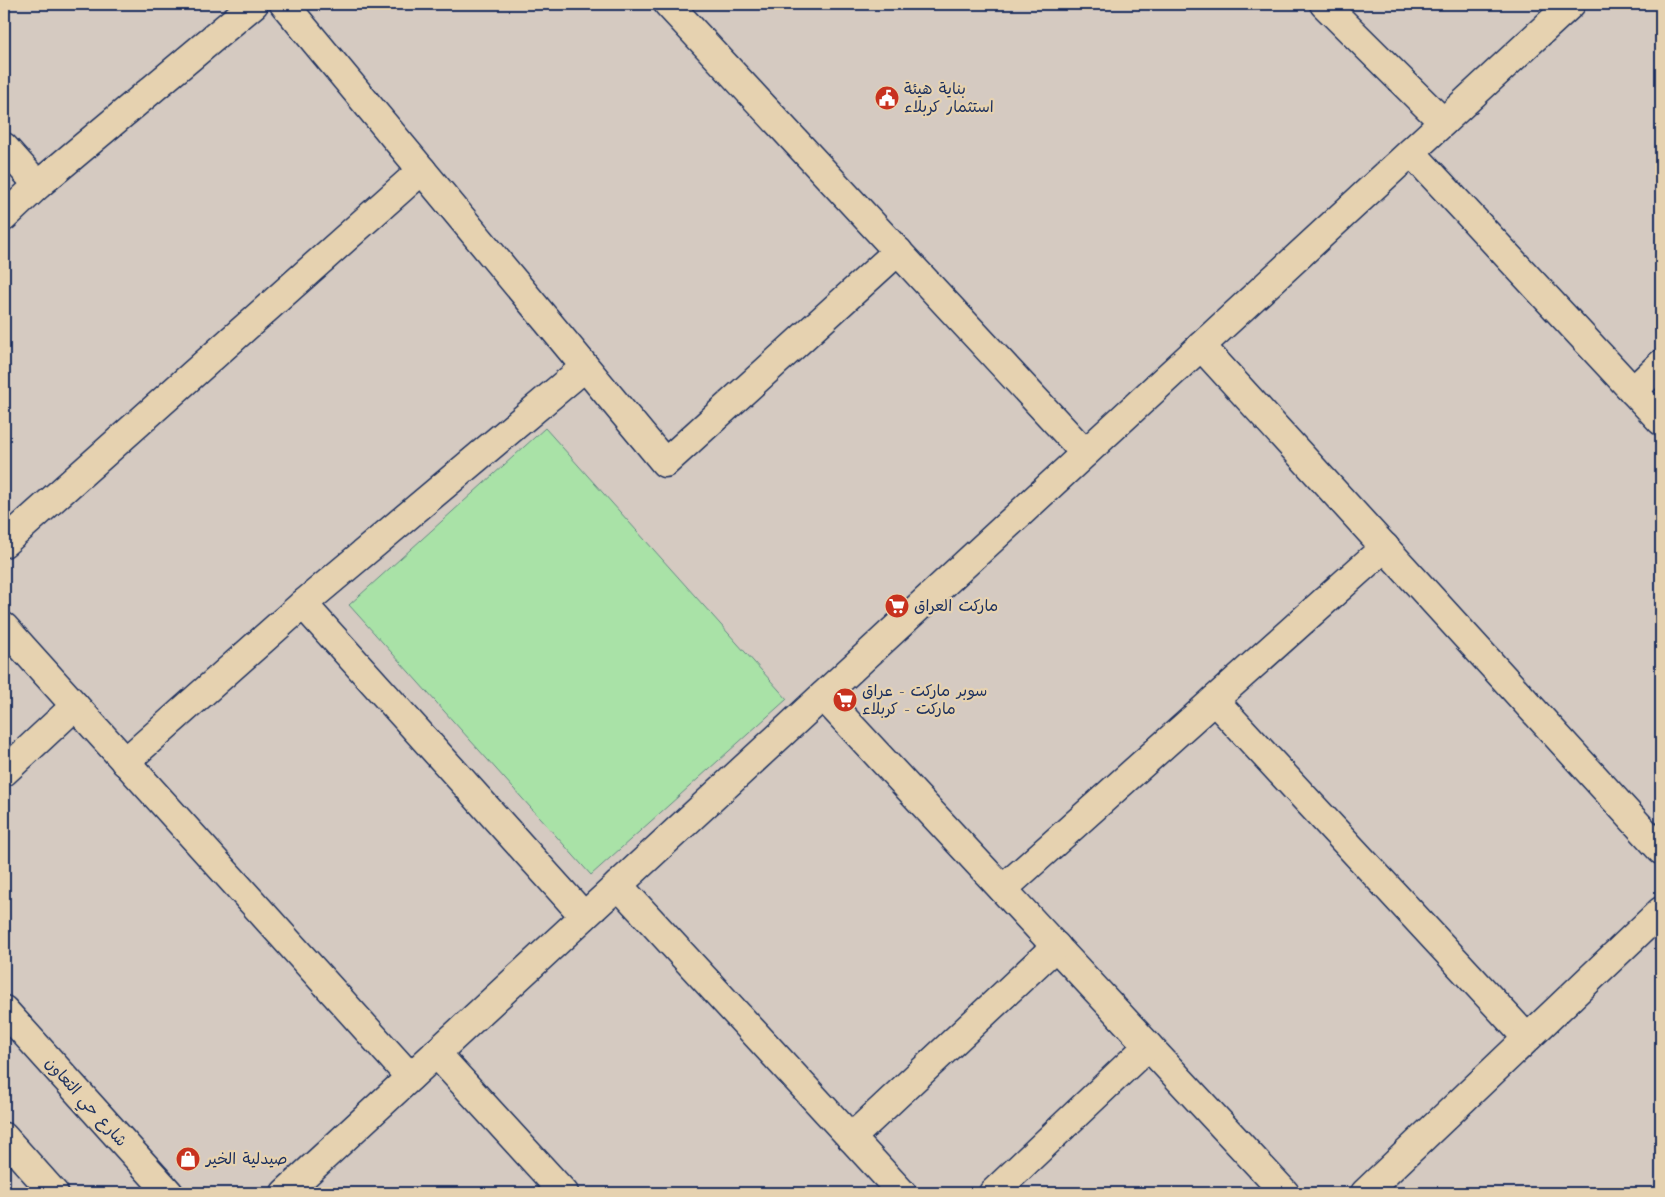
<svg xmlns="http://www.w3.org/2000/svg" width="1665" height="1197" font-family="'Architects Daughter','Playpen Sans Arabic',sans-serif">
	<style>
		.green { fill: #a9e2a7; stroke: #628882 }
		.lines { fill: none; stroke-linecap: round; stroke-linejoin: round }
		.minor-casing { stroke: #1b2f5e; stroke-width: 31 }
		.tertiary-casing { stroke: #1b2f5e; stroke-width: 31 }
		.primary-casing { stroke: #1b2f5e; stroke-width: 31 }
		.minor { stroke: #e6d2b0; stroke-width: 28 }
		.tertiary { stroke: #e6d2b0; stroke-width: 28 }
		.primary { stroke: #e6d2b0; stroke-width: 28 }
		.labels { text-anchor: middle; dominant-baseline: central; stroke-width: 4.5; stroke-linejoin: round; paint-order: stroke }
		.poi-label { font-size: 16px; fill: #1b2f5e; stroke: #e6d2b0; text-anchor: start }
		.street-label { font-size: 16px; fill: #1b2f5e; stroke: #e6d2b0 }
	</style>
	<rect width="100%" height="100%" fill="#d5cac1"/>
	<filter id="ink" filterUnits="userSpaceOnUse"><feTurbulence type="fractalNoise" baseFrequency=".02" numOctaves="2"/><feDisplacementMap in="SourceGraphic" scale="10" xChannelSelector="R" yChannelSelector="G"/><feConvolveMatrix kernelMatrix="1 2 1 2 8 2 1 2 1" color-interpolation-filters="sRGB"/></filter>
	<g filter="url(#ink)">
		<polygon class="green" points="545,428 787,699 591,875 349,605"/>
		<g class="lines">
			<defs>
				<g id="minor">
					<polyline points="284,4 665,463 898,251"/>
					<polyline points="668,4 1085,453"/>
					<polyline points="1324,4 1443,122"/>
					<polyline points="4,147 38,185"/>
					<polyline points="1411,152 1661,421"/>
					<polyline points="4,217 38,185 254,4"/>
					<polyline points="1201,346 1661,850"/>
					<polyline points="1633,391 1661,364"/>
					<polyline points="4,543 422,170"/>
					<polyline points="303,604 584,916"/>
					<polyline points="4,627 410,1077"/>
					<polyline points="823,696 1285,1193"/>
					<polyline points="1214,700 1527,1038"/>
					<polyline points="125,762 303,604 585,367"/>
					<polyline points="4,772 75,706"/>
					<polyline points="618,885 902,1193"/>
					<polyline points="1003,889 1385,547"/>
					<polyline points="436,1053 564,1193"/>
					<polyline points="851,1138 1056,946"/>
					<polyline points="993,1193 1148,1046"/>
					<polyline points="1365,1193 1661,911"/>
				</g>
				<polyline id="tertiary" points="285,1193 1571,4"/>
				<g id="primary">
					<polyline points="4,1010 169,1193"/>
					<polyline points="4,1137 54,1193"/>
				</g>
			</defs>
			<use href="#minor" class="minor-casing"/>
			<use href="#tertiary" class="tertiary-casing"/>
			<use href="#primary" class="primary-casing"/>
			<use href="#minor" class="minor"/>
			<use href="#tertiary" class="tertiary"/>
			<use href="#primary" class="primary"/>
		</g>
	</g>
	<defs>
		<symbol id="civic-disc" viewBox="-11 -11 22 22"><circle r="9.5" fill="#c8321e" stroke="#e6d2b0"/><path d="M-.6-6.5H3V-4.5H.6V-3L4-1V1h2V6H-6V1h2V-1L-.6-3ZM-1.2 2.5V6h2.4V2.5Z" fill="#fff"/></symbol>
		<symbol id="supermarket-disc" viewBox="-11 -11 22 22"><circle r="9.5" fill="#c8321e" stroke="#e6d2b0"/><path d="M-6-5.5h2.5l.6 2H6L4.5 2H-2.5L-4.4-4H-6ZM-1.5 3.2a1.3 1.3 0 1 0 .1 0ZM3 3.2a1.3 1.3 0 1 0 .1 0Z" fill="#fff"/></symbol>
		<symbol id="shop-disc" viewBox="-11 -11 22 22"><circle r="9.5" fill="#c8321e" stroke="#e6d2b0"/><path d="M-5-2.5h2.3a2.7 3.5 0 0 1 5.4 0H5L5.5 6h-11ZM-1.5-2.5h3a1.5 2.3 0 0 0-3 0Z" fill="#fff"/></symbol>
	</defs>
	<g fill-rule="evenodd">
		<use href="#civic-disc" x="873" y="84" width="28" height="28"/>
		<use href="#supermarket-disc" x="883" y="592" width="28" height="28"/>
		<use href="#supermarket-disc" x="831" y="686" width="28" height="28"/>
		<use href="#shop-disc" x="174" y="1145" width="28" height="28"/>
	</g>
	<g class="labels">
		<g class="poi-label">
			<text x="904" y="89">بناية هيئة<tspan x="904" dy="18">استثمار كربلاء</tspan></text>
			<text x="914" y="606">ماركت العراق</text>
			<text x="862" y="691">سوبر ماركت - عراق<tspan x="862" dy="18">ماركت - كربلاء</tspan></text>
			<text x="206" y="1159">صيدلية الخير</text>
		</g>
		<g class="street-label">
			<text transform="translate(86 1102) rotate(48)">شارع حي التعاون</text>
		</g>
	</g>
	<rect width="1665" height="1197" fill="none" stroke="#e6d2b0" stroke-width="20"/>
	<rect x="10" y="10" width="1645" height="1177" fill="none" stroke="#1b2f5e" stroke-width="2" filter="url(#ink)"/>
</svg>
